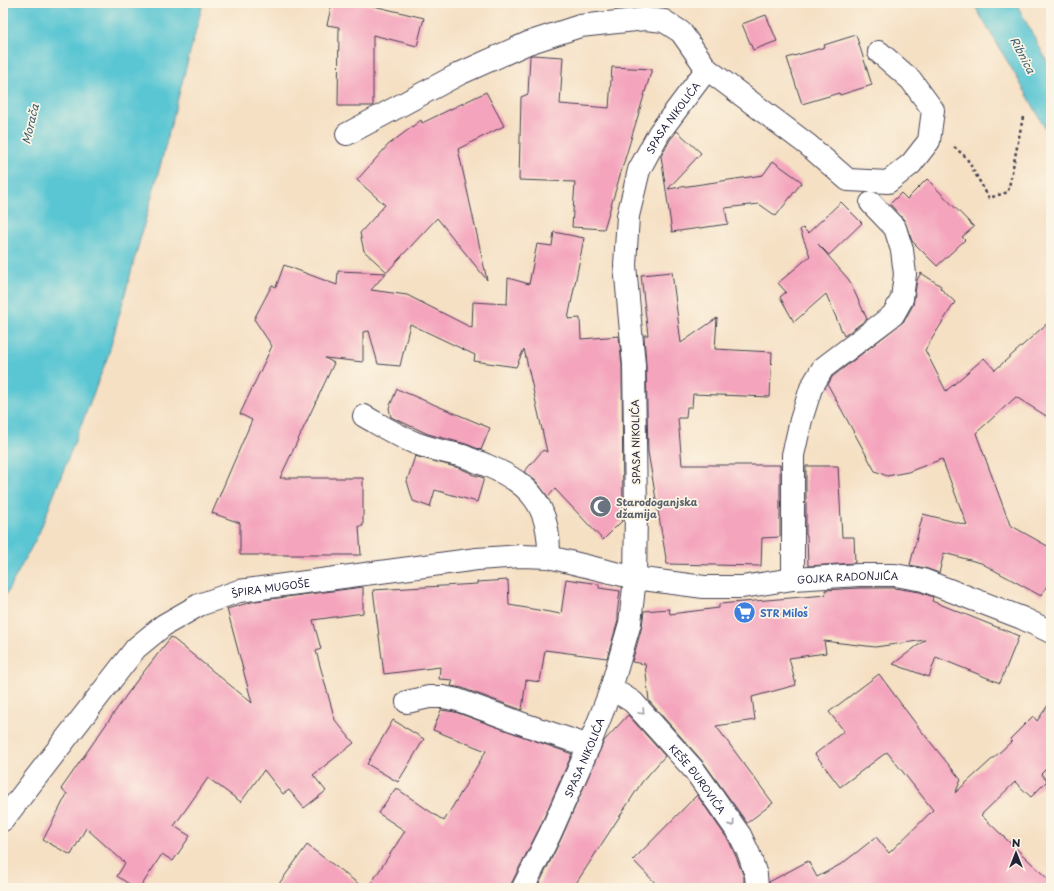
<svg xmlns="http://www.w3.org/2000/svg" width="1054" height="891" font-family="'Playpen Sans',sans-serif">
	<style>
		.water { fill: #5ac6d3; stroke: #3e7487 }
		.building { fill: #f4a5bd }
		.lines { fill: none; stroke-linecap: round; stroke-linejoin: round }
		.minor-casing { stroke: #423e50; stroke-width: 24 }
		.path { stroke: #423e50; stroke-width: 2.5; stroke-dasharray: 3 3; stroke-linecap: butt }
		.minor { stroke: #fff; stroke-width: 22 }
		.oneway { stroke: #9c9ca7 }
		.labels { text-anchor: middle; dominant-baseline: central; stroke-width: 3.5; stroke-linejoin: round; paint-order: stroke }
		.street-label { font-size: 10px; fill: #22223b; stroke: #fcf5e5 }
		.worship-label { font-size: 10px; font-weight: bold; fill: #5b616d; stroke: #fcf5e5; text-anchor: start }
		.shop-label { font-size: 10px; font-weight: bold; fill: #366cbe; stroke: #fcf5e5; text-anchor: start }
		.water-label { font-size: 11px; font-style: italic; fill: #365b70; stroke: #fcf5e5 }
	</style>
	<rect width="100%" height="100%" fill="#fcf5e5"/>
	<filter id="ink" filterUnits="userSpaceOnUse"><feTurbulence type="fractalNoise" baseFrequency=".025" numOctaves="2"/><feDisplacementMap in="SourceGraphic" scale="8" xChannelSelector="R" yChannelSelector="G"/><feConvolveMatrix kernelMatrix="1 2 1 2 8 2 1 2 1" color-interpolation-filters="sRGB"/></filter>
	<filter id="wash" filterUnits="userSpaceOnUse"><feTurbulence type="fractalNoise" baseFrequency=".012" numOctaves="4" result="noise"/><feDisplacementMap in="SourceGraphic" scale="16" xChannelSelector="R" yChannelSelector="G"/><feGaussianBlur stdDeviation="0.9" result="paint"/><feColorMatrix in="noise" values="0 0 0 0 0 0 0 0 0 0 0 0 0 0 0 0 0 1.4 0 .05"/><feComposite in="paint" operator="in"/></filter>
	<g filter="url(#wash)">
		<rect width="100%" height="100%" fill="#f5e0c4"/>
		<g class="water">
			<polygon points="3,3 203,3 158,174 108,356 39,533 3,600"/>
			<polygon points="973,3 1016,3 1051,69 1051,139 1029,98"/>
		</g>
		<g id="blocks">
			<g class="building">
				<polygon points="332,3 361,3 424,18 417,46 373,35 373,106 338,106 339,27 327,25"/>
				<polygon points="766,15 777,41 753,50 742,24"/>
				<polygon points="856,35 872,85 840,95 839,93 802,104 787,58 825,47 824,45"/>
				<polygon points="532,55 563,57 560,104 609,108 612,67 652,69 604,229 572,227 575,182 519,180 521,97 528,94 530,56"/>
				<polygon points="486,92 504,126 458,149 487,280 437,218 387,272 364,251 360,233 385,205 357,180 388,145 421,120 422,123"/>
				<polygon points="677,131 701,153 668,189 763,175 773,161 802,182 776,216 759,204 725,208 728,224 672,232 661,156 670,140"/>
				<polygon points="927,179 974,227 962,237 965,240 937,266 912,241 904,220 890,204 901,193 907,199"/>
				<polygon points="841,202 862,223 829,255 818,244 849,280 867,319 844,336 826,294 794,322 780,297 786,292 778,283 810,256 800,230 803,228 808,233"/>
				<polygon points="554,232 584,238 568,319 580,318 581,339 619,336 622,366 623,520 603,540 555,489 548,497 536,481 524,472 543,450 547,452 524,349 516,367 474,361 475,355 410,324 400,366 378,364 369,331 363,332 363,362 325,358 334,363 280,478 363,478 363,526 359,526 361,555 240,555 240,523 212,513 252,420 240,414 272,346 254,319 272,285 276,287 284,265 337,285 338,271 386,273 371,290 407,295 472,328 473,302 507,304 508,278 529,284 537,244 552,246"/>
				<polygon points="672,272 681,343 717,318 715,349 772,352 770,397 693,394 692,407 687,407 686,418 678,418 682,465 780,465 780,537 762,538 761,566 667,564 648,452 646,365 644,335 648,335 641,275"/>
				<polygon points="921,273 941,286 940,288 955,302 925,350 946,391 984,358 995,370 1051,320 1051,419 1016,397 976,433 1010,525 1051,548 1051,579 1041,596 981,563 944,553 939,573 925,568 910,565 923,514 967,525 942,459 908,472 887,476 875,471 828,385 832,377 904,321 913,305 917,280"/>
				<polygon points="397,389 490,428 481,450 466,444 428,434 391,417 389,408"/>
				<polygon points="415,456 459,468 471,473 471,474 484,478 477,502 435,490 430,507 413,501 407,481"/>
				<polygon points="806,466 838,466 842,537 854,537 855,563 808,566 807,535 806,535"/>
				<polygon points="566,579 599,584 599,588 620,591 617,614 618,613 618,621 607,658 545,650 540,682 526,680 522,710 462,688 451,686 453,680 439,679 440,667 384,674 373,590 477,584 477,582 508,580 509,605 561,614"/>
				<polygon points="363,587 363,613 313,620 321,649 316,651 335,720 354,743 313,775 326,791 304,808 289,790 283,794 264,770 241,802 208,778 174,826 190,836 173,861 162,854 140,888 135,888 117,876 125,863 86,828 71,855 43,840 67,794 61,789 135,683 171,637 252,703 227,609 255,601"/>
				<polygon points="859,588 894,588 920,592 933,597 932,601 1019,636 1000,683 936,657 929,677 893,664 925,640 875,647 824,641 826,653 789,658 796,685 752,697 755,720 716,726 773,803 747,823 704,763 649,701 645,664 632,662 642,626 644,611 669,609 670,614 719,608 719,604 826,595 825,590"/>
				<polygon points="879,674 919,728 961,780 955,793 1012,741 1010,739 1033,716 1037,721 1051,701 1051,764 1041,774 1047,781 1031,797 1015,782 981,815 1051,882 1051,888 769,888 769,882 808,861 817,877 843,863 876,837 889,853 933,810 887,752 840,787 815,754 844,731 829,712"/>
				<polygon points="441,710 455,712 572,754 539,829 512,882 511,888 368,888 405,831 378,813 396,788 444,821 486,751 433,730"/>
				<polygon points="628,715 665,756 642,782 573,888 537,888 561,839 604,741"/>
				<polygon points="393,720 424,739 398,782 367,764"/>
				<polygon points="697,795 729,841 737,859 744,877 744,888 660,888 633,860"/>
				<polygon points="307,845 364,888 276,888"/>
			</g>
		</g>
	</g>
	<g filter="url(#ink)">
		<use href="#blocks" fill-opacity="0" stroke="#423e50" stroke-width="1"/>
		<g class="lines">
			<defs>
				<g id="minor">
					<polyline points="347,134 459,74 528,43 580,26 645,19 664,21 681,32 707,69 808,145 848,180 888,182 911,164 929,141 933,110 911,80 879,52"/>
					<path d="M364,416c18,10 35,21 54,28 15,6 30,8 45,12 8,3 15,6 23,9 46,19 64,42 63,92"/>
					<polyline points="793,579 793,455 801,420 811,388 823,368 893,315 902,299 905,274 902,250 895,228 871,203"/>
					<path id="s1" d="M610,692l12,3 11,7 62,69 45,64 9,19 7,21 1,13"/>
					<polyline points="407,702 429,697 443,697 458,700 526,725 589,746"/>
					<path id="s2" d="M3,820l133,-172 28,-23 35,-20 40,-14 238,-32 44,-3 28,1 86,21 69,9h38l51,-8 66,-4h36l28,5 99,38 29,14"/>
					<path id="s3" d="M523,888l27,-54 39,-88 21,-54 20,-69 5,-45 1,-66 -2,-147 -9,-100 3,-49 11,-46 20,-37 48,-64"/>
				</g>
			</defs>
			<use href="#minor" class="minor-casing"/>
			<polyline class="path" points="954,147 966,157 989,198 1008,192 1023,117"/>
			<use href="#minor" class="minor"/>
		</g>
		<defs><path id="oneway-chevron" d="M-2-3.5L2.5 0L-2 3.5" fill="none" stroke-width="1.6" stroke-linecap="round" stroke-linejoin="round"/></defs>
		<g class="oneway">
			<use href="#oneway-chevron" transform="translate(642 712) rotate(47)"/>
			<use href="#oneway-chevron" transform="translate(732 824) rotate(55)"/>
		</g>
	</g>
	<defs>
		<symbol id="mosque-disc" viewBox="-11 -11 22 22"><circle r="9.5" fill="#6b7280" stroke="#fcf5e5"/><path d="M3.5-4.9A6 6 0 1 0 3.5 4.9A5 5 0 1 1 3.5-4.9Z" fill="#fff"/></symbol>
		<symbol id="supermarket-disc" viewBox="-11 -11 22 22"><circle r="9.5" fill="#3f7fe0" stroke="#fcf5e5"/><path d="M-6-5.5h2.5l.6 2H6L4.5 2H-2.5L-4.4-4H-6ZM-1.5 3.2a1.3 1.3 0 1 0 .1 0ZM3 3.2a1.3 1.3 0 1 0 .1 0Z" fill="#fff"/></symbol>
	</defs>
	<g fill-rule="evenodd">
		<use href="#mosque-disc" x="588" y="494" width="25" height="25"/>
		<use href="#supermarket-disc" x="732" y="600" width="25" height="25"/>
	</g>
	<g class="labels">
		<g class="street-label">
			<text stroke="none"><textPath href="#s3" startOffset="804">SPASA NIKOLIĆA</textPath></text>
			<text transform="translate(635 442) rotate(-91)">SPASA NIKOLIĆA</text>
			<text stroke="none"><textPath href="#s2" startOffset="951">GOJKA RADONJIĆA</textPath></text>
			<text stroke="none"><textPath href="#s2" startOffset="368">ŠPIRA MUGOŠE</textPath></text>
			<text stroke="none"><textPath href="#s3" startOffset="144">SPASA NIKOLIĆA</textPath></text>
			<text stroke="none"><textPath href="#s1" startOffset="126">KEŠE ĐUROVIĆA</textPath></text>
		</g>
		<g class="worship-label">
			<text x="616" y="501">Starodoganjska<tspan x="616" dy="12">džamija</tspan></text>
		</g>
		<g class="shop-label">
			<text x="760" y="612">STR Miloš</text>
		</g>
		<g class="water-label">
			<text transform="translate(1023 55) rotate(62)">Ribnica</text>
			<text transform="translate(30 124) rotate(-77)">Morača</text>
		</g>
	</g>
	<rect width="1054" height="891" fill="none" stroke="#fcf5e5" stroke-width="16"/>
	<g transform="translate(1016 853)" stroke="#fcf5e5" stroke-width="3" paint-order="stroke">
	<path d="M0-3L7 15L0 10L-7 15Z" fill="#22223b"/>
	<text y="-6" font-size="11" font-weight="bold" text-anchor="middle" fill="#22223b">N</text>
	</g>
</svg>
